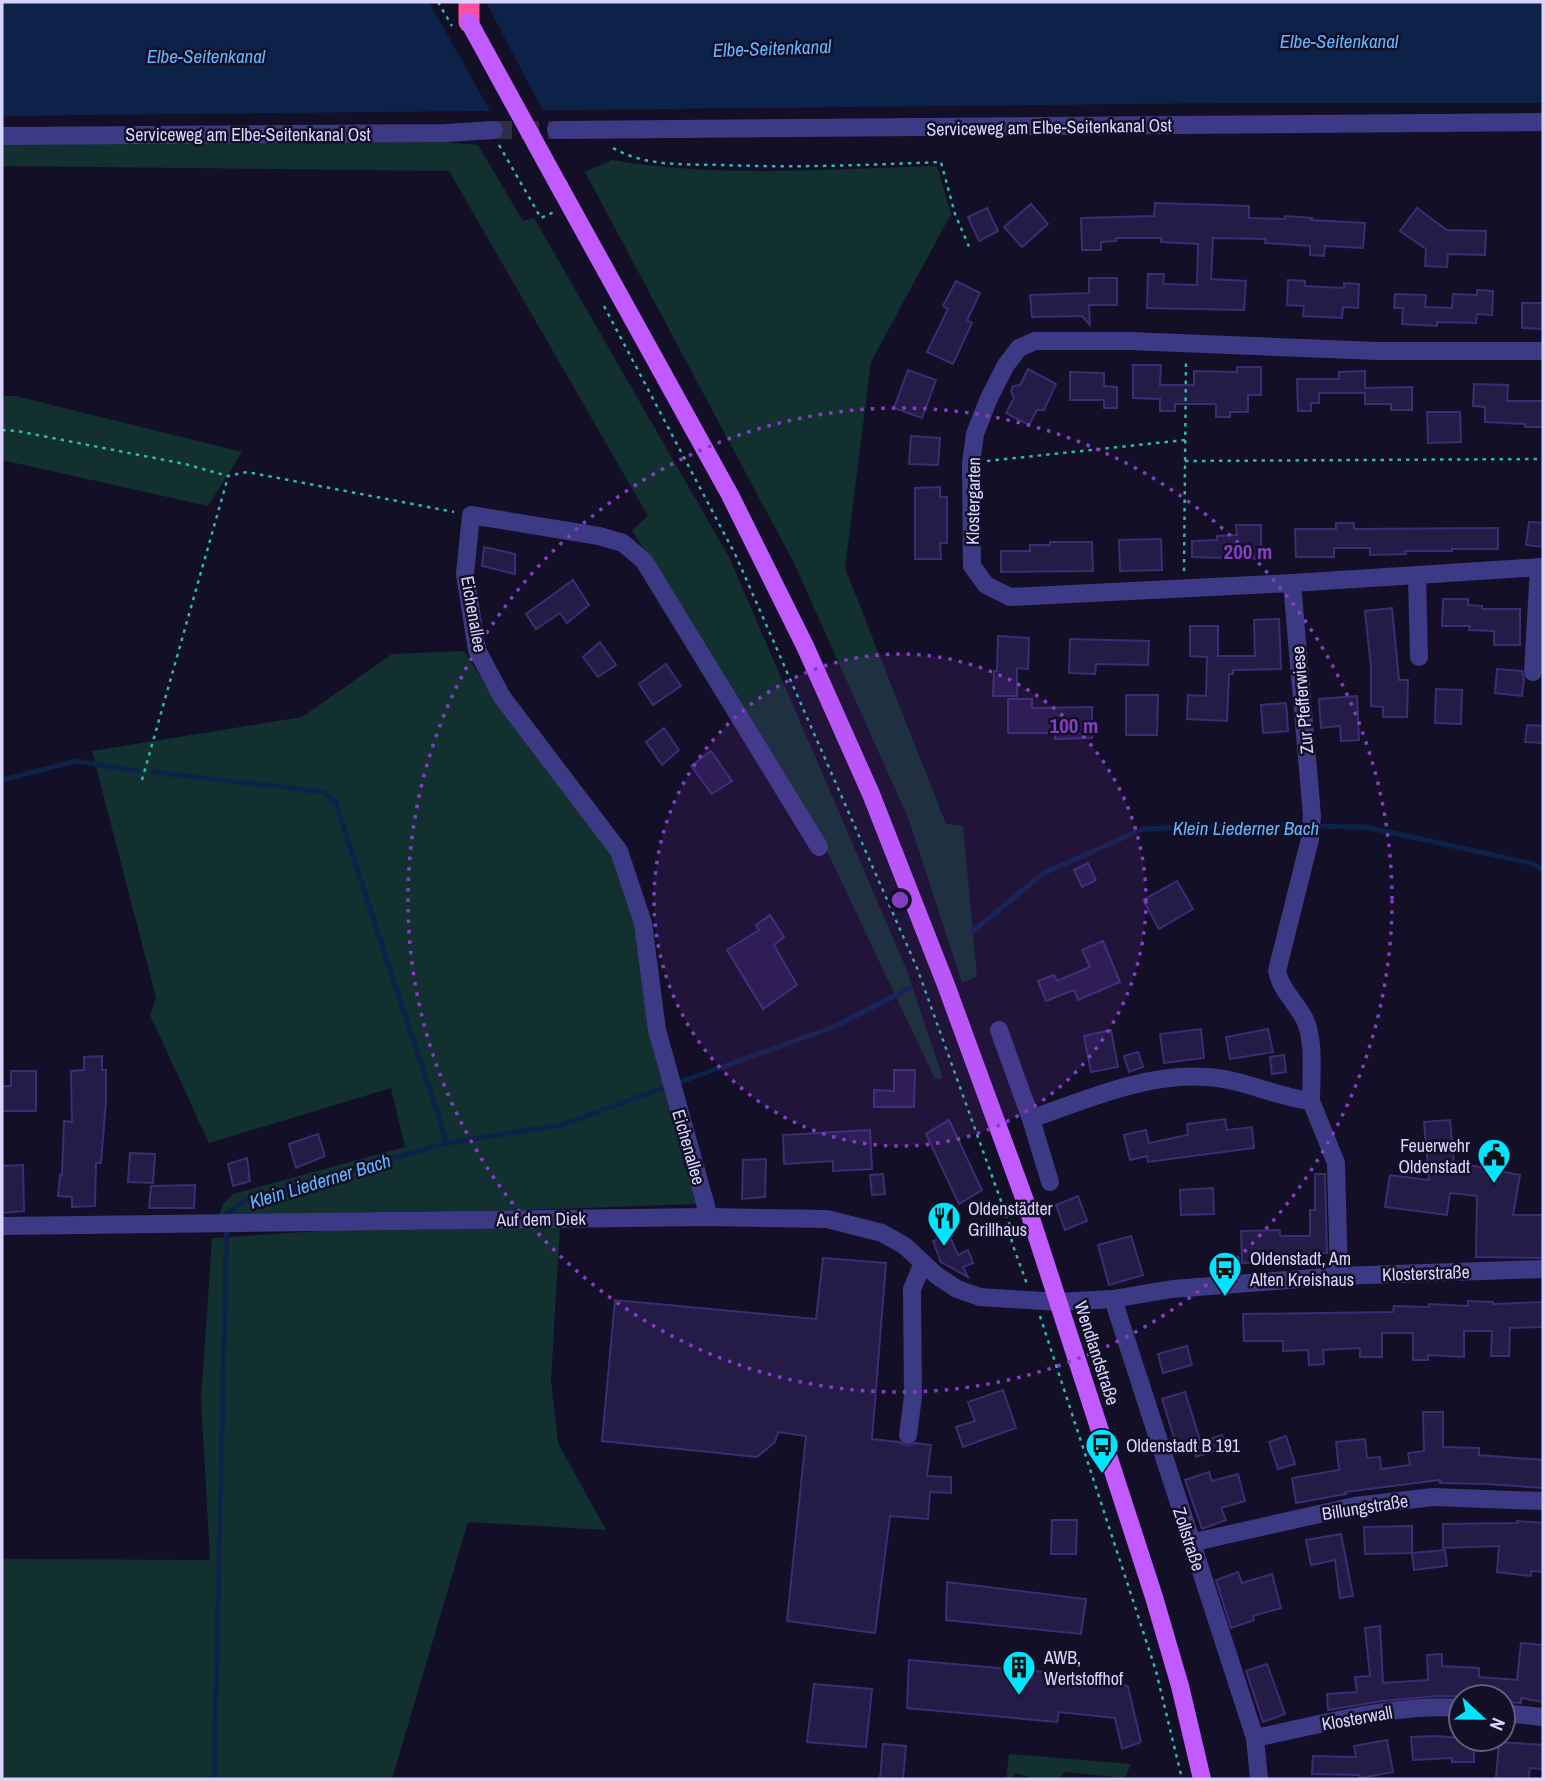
<svg xmlns="http://www.w3.org/2000/svg" width="1545" height="1781" font-family="'Archivo Narrow',sans-serif">
	<style>
		.green { fill: #12302f }
		.water { fill: #0c2248 }
		.pier { fill: #130f26 }
		.lines { fill: none; stroke-linecap: round; stroke-linejoin: round }
		.stream { stroke: #0c2248; stroke-width: 5 }
		.building { fill: #241b47; stroke: #3b2d73; stroke-width: 2 }
		.minor-tunnel { stroke: #312d47; stroke-width: 18; stroke-dasharray: 18 9; stroke-linecap: butt }
		.path { stroke: #2fb8b0; stroke-width: 2.5; stroke-dasharray: 3.5 5; stroke-linecap: butt }
		.minor { stroke: #3d3a85; stroke-width: 18 }
		.major { stroke: #c25bff; stroke-width: 18 }
		.highway { stroke: #ff4fa3; stroke-width: 21 }
		.path-bridge { stroke: #2fb8b0; stroke-width: 2.5; stroke-dasharray: 3.5 5; stroke-linecap: butt }
		.major-bridge { stroke: #c25bff; stroke-width: 18 }
		.ring { fill: none; stroke: #843dc5; stroke-width: 3.5; stroke-dasharray: 3.5 7 }
		.labels { text-anchor: middle; dominant-baseline: central; stroke-width: 5; stroke-linejoin: round; paint-order: stroke }
		.street-label { font-size: 18px; fill: #d9d4ff; stroke: #130f26 }
		.poi-label { font-size: 18px; fill: #d9d4ff; stroke: #130f26; text-anchor: start }
		.water-label { font-size: 19px; font-style: italic; fill: #62b6ff; stroke: #130f26 }
		.centre { fill: #843dc5; stroke: #130f26; stroke-width: 3.5 }
		.ring-label { font-size: 21px; text-anchor: middle; font-weight: bold; fill: #843dc5; stroke: #130f26; stroke-width: 5; stroke-linejoin: round; paint-order: stroke }
	</style>
	<rect width="100%" height="100%" fill="#130f26"/>
	<g class="green">
		<polygon points="443,142 478,145 523,221 534,218 730,559 906,968 943,1078 935,1079 825,847 632,530 648,516 449,171 2,166 2,144"/>
		<path d="M612,160c105,18 218,9 325,6l14,48 -80,148 -26,206 101,256 17,2 14,151 -15,6 -53,-163 -115,-257 -209,-391z"/>
		<polygon points="2,396 16,396 242,452 208,506 2,460"/>
		<polygon points="464,651 495,700 613,855 637,928 650,1035 658,1068 698,1204 525,1210 219,1215 223,1204 233,1194 405,1147 391,1088 209,1143 150,1015 156,998 92,751 302,717 392,654"/>
		<polygon points="560,1228 551,1380 558,1443 606,1530 468,1522 392,1779 2,1779 2,1559 210,1560 201,1399 212,1238 335,1230"/>
		<polygon points="1009,1754 1131,1764 1125,1778 1065,1772 1059,1779 1037,1779 1015,1773 1013,1779 1006,1779"/>
	</g>
	<polygon class="water" points="2,2 1543,2 1543,103 1234,103 2,116"/>
	<polygon class="pier" points="429,2 486,2 545,115 493,116"/>
	<g class="lines">
		<g class="stream">
			<polyline points="153,772 324,792 335,801 447,1143"/>
			<polyline points="2,780 76,761 137,771"/>
			<polyline points="973,931 1044,873 1143,829 1237,825 1366,827 1534,864 1543,870"/>
			<polyline points="214,1779 227,1213 245,1201 447,1143 561,1125 836,1026 910,988"/>
		</g>
	</g>
	<g class="building">
		<polygon points="1155,203 1249,206 1249,218 1285,219 1285,216 1312,218 1311,220 1365,223 1363,248 1325,246 1324,256 1310,255 1310,246 1265,243 1266,239 1213,238 1211,279 1246,281 1244,310 1147,308 1148,274 1164,274 1163,284 1197,285 1198,244 1161,242 1161,238 1116,238 1116,241 1101,242 1101,250 1082,250 1081,218 1154,216"/>
		<polygon points="1031,204 1048,224 1022,247 1004,227"/>
		<polygon points="987,208 998,231 979,241 968,217"/>
		<polygon points="1417,208 1447,230 1486,231 1485,255 1448,254 1447,267 1425,266 1426,249 1400,231"/>
		<polygon points="1089,278 1117,278 1117,305 1089,305 1090,325 1082,316 1032,317 1030,295 1089,293"/>
		<polygon points="1288,280 1305,281 1305,286 1344,288 1344,283 1359,284 1358,308 1343,307 1342,318 1303,316 1304,306 1287,305"/>
		<polygon points="956,281 980,293 967,320 972,323 953,364 927,352 948,309 943,306"/>
		<polygon points="1477,290 1493,291 1492,315 1477,314 1476,323 1437,322 1437,326 1402,324 1403,308 1394,308 1395,294 1426,295 1425,307 1452,308 1453,294 1477,295"/>
		<polygon points="1522,303 1543,303 1543,329 1522,328"/>
		<polygon points="1133,365 1161,365 1160,385 1194,385 1194,371 1237,372 1237,367 1261,367 1261,395 1248,395 1248,412 1230,412 1230,417 1216,417 1216,404 1175,404 1175,411 1160,411 1160,399 1133,398"/>
		<polygon points="1028,369 1056,384 1044,410 1037,410 1029,425 1006,413 1014,398 1011,391 1013,386 1020,385"/>
		<polygon points="908,370 936,380 922,418 894,408"/>
		<polygon points="1365,371 1365,388 1412,387 1412,410 1391,410 1391,404 1365,404 1365,393 1319,393 1319,403 1311,403 1311,411 1298,411 1297,379 1339,379 1339,372"/>
		<polygon points="1070,372 1104,373 1104,386 1117,387 1117,408 1104,408 1104,400 1070,400"/>
		<polygon points="1474,384 1508,385 1507,401 1543,401 1543,427 1525,427 1525,424 1485,422 1485,407 1473,406"/>
		<polygon points="1427,412 1460,412 1461,442 1428,443"/>
		<polygon points="911,436 940,438 938,465 909,464"/>
		<polygon points="940,487 940,497 947,497 947,543 940,543 941,559 915,559 915,488"/>
		<polygon points="1529,522 1543,523 1543,547 1526,545"/>
		<polygon points="1336,523 1354,523 1354,529 1498,528 1498,549 1452,549 1452,551 1405,551 1406,554 1370,555 1370,548 1334,548 1334,557 1296,557 1295,529 1336,529"/>
		<polygon points="1236,525 1261,525 1261,559 1192,557 1192,541 1217,540 1217,536 1237,535"/>
		<polygon points="1161,539 1162,570 1120,571 1119,540"/>
		<polygon points="1050,542 1092,542 1093,571 1001,572 1001,551 1030,551 1030,545 1050,545"/>
		<polygon points="484,547 515,554 515,574 482,566"/>
		<polygon points="573,580 589,605 567,623 560,613 536,629 526,614"/>
		<polygon points="1443,599 1468,599 1468,605 1482,606 1482,609 1520,609 1520,645 1494,645 1494,631 1469,630 1470,626 1442,626"/>
		<polygon points="1392,608 1399,680 1408,680 1407,717 1383,717 1383,707 1371,706 1371,667 1365,611"/>
		<polygon points="1279,619 1281,669 1233,670 1233,674 1229,674 1227,721 1187,719 1188,695 1206,696 1207,657 1190,656 1190,626 1218,626 1218,656 1255,656 1254,620"/>
		<polygon points="998,636 1029,638 1028,669 1017,668 1017,696 993,696 994,671 997,671"/>
		<polygon points="1070,639 1149,641 1148,665 1096,664 1095,674 1069,673"/>
		<polygon points="600,642 616,665 598,677 583,657"/>
		<polygon points="666,664 681,686 653,705 639,684"/>
		<polygon points="1497,669 1522,671 1524,679 1522,696 1495,693"/>
		<polygon points="1436,689 1462,690 1461,724 1435,723"/>
		<polygon points="1126,695 1158,695 1157,735 1126,735"/>
		<polygon points="1357,696 1359,740 1341,741 1340,726 1321,728 1319,699"/>
		<polygon points="1008,699 1032,699 1032,708 1092,707 1092,738 1055,739 1055,733 1008,733"/>
		<polygon points="1286,703 1288,731 1263,733 1261,705"/>
		<polygon points="1527,725 1543,726 1543,743 1525,742"/>
		<polygon points="664,728 679,750 662,765 646,742"/>
		<polygon points="711,751 732,781 712,794 691,766"/>
		<polygon points="1088,863 1096,880 1082,887 1074,870"/>
		<polygon points="1177,881 1193,909 1159,929 1143,900"/>
		<polygon points="770,915 784,937 774,945 797,985 763,1009 727,950 759,930 756,925"/>
		<polygon points="1103,941 1120,982 1078,1000 1074,990 1046,1001 1038,981 1054,975 1057,981 1090,967 1082,950"/>
		<polygon points="1201,1029 1204,1058 1164,1063 1160,1034"/>
		<polygon points="1268,1029 1273,1052 1230,1059 1226,1037"/>
		<polygon points="1111,1030 1118,1067 1091,1072 1084,1036"/>
		<polygon points="1138,1052 1143,1067 1129,1072 1124,1056"/>
		<polygon points="1284,1055 1286,1072 1272,1074 1270,1057"/>
		<polygon points="102,1056 102,1070 106,1070 106,1100 101,1163 96,1163 95,1206 72,1207 72,1197 58,1196 60,1175 62,1175 64,1121 72,1122 71,1071 84,1070 84,1057"/>
		<polygon points="894,1070 915,1070 914,1107 874,1107 874,1090 894,1091"/>
		<polygon points="11,1071 36,1071 36,1111 2,1111 2,1086 11,1086"/>
		<polygon points="1225,1119 1227,1130 1252,1127 1254,1148 1148,1162 1147,1156 1130,1160 1124,1135 1146,1130 1149,1143 1188,1135 1187,1124"/>
		<polygon points="949,1120 982,1190 959,1204 926,1134"/>
		<polygon points="1450,1120 1454,1162 1520,1175 1513,1215 1543,1215 1542,1258 1476,1257 1477,1196 1450,1193 1447,1215 1385,1207 1390,1175 1429,1180 1424,1122"/>
		<polygon points="870,1130 872,1169 833,1171 833,1161 784,1164 783,1135"/>
		<polygon points="318,1134 325,1156 296,1168 289,1144"/>
		<polygon points="130,1153 155,1154 153,1183 128,1182"/>
		<polygon points="247,1158 250,1181 233,1186 228,1164"/>
		<polygon points="766,1159 765,1197 742,1199 743,1160"/>
		<polygon points="23,1165 24,1211 2,1213 2,1166"/>
		<polygon points="883,1174 885,1194 872,1195 870,1175"/>
		<polygon points="1315,1174 1325,1174 1327,1253 1281,1254 1281,1262 1242,1263 1241,1231 1280,1230 1280,1236 1310,1236 1310,1210 1315,1210"/>
		<polygon points="195,1185 194,1208 149,1208 151,1186"/>
		<polygon points="1213,1188 1214,1214 1181,1215 1180,1190"/>
		<polygon points="1078,1196 1087,1221 1065,1230 1056,1205"/>
		<polygon points="949,1235 958,1255 968,1250 973,1263 963,1267 968,1277 941,1262 933,1241"/>
		<polygon points="1131,1236 1143,1275 1109,1285 1098,1245"/>
		<polygon points="823,1258 886,1263 872,1439 899,1442 907,1446 915,1443 931,1445 927,1476 951,1477 951,1493 930,1492 928,1519 890,1516 875,1633 787,1621 806,1436 778,1432 775,1442 757,1457 602,1441 615,1300 816,1319"/>
		<polygon points="1468,1301 1493,1302 1493,1304 1543,1302 1543,1327 1510,1328 1509,1356 1491,1356 1492,1331 1464,1331 1464,1357 1428,1355 1428,1360 1413,1360 1413,1333 1382,1333 1382,1357 1360,1357 1360,1348 1323,1350 1324,1364 1309,1365 1308,1350 1283,1351 1283,1341 1244,1341 1243,1314 1393,1312 1394,1306 1429,1307 1429,1304 1468,1306"/>
		<polygon points="1187,1346 1192,1365 1163,1373 1158,1354"/>
		<polygon points="1003,1390 1016,1428 963,1447 956,1427 975,1421 968,1402"/>
		<polygon points="1185,1392 1200,1440 1177,1447 1162,1399"/>
		<polygon points="1423,1412 1443,1412 1443,1447 1479,1448 1479,1455 1543,1460 1543,1488 1487,1484 1440,1483 1440,1480 1345,1492 1346,1494 1296,1503 1292,1478 1339,1470 1336,1442 1365,1439 1367,1458 1380,1457 1381,1469 1410,1465 1408,1453 1424,1451"/>
		<polygon points="1222,1435 1226,1447 1196,1457 1193,1445"/>
		<polygon points="1286,1436 1295,1464 1278,1469 1269,1442"/>
		<polygon points="1209,1472 1212,1481 1238,1474 1245,1501 1221,1508 1226,1520 1202,1529 1185,1480"/>
		<polygon points="1052,1520 1077,1520 1076,1554 1051,1554"/>
		<polygon points="1517,1521 1543,1523 1543,1572 1531,1571 1531,1576 1497,1572 1499,1546 1443,1548 1443,1524 1517,1523"/>
		<polygon points="1412,1526 1412,1553 1365,1554 1364,1527"/>
		<polygon points="1341,1534 1353,1596 1340,1598 1335,1560 1311,1565 1306,1540"/>
		<polygon points="1445,1550 1447,1566 1414,1570 1412,1553"/>
		<polygon points="1238,1572 1242,1583 1272,1574 1281,1608 1253,1616 1254,1620 1231,1628 1216,1580"/>
		<polygon points="947,1582 1086,1599 1081,1634 946,1620"/>
		<polygon points="1380,1626 1383,1683 1428,1680 1427,1655 1442,1654 1442,1666 1479,1668 1479,1677 1517,1680 1521,1643 1543,1645 1543,1702 1521,1698 1521,1703 1503,1702 1503,1697 1436,1696 1383,1701 1328,1710 1327,1694 1357,1692 1355,1677 1370,1676 1365,1628"/>
		<polygon points="909,1660 1112,1678 1128,1687 1141,1742 1122,1749 1115,1718 1059,1712 1057,1722 907,1708"/>
		<polygon points="1267,1664 1285,1714 1263,1722 1246,1671"/>
		<polygon points="814,1684 872,1689 866,1747 807,1742"/>
		<polygon points="1436,1736 1474,1739 1474,1762 1452,1762 1452,1758 1413,1760 1411,1737"/>
		<polygon points="1387,1740 1393,1772 1360,1778 1359,1775 1312,1774 1313,1756 1356,1757 1354,1746"/>
		<polygon points="1499,1742 1543,1745 1543,1769 1530,1768 1528,1779 1496,1779"/>
		<polygon points="883,1744 906,1746 903,1779 880,1779"/>
	</g>
	<g class="lines">
		<polyline class="minor-tunnel" points="494,130 556,130"/>
		<g class="path">
			<polyline points="499,145 541,218 554,212"/>
			<path d="M613,148c33,19 72,16 109,17 73,3 146,0 219,-3l14,52 15,35"/>
			<polyline points="604,306 736,556 917,968 1010,1226 1012,1243 1027,1284"/>
			<polyline points="2,430 17,431 185,464 228,476 247,472 454,512"/>
			<polyline points="987,461 1185,440"/>
			<polyline points="1185,461 1543,459"/>
			<polyline points="1184,571 1186,360"/>
			<polyline points="142,780 228,477"/>
			<polyline points="1040,1316 1156,1671 1182,1779"/>
		</g>
		<g class="minor">
			<polyline points="556,130 1543,122"/>
			<polyline points="2,136 446,133 494,130"/>
			<polyline points="1543,351 1378,351 1130,341 1035,341 1019,348 1006,365 989,398 975,434 971,463 972,566 986,585 1010,597 1292,583 1543,567"/>
			<polyline points="1417,575 1419,657"/>
			<path d="M1292,583l20,233 -2,23 -33,132c4,19 18,30 27,47 11,20 7,60 7,83"/>
			<polyline points="1533,672 1539,567"/>
			<path d="M999,1030l32,89c56,-20 115,-46 176,-42 37,2 68,20 104,24l25,62 3,113"/>
			<polyline points="1031,1119 1050,1182"/>
			<polyline points="709,1217 657,1030 643,923 619,851 502,697 477,650 465,574 471,515 599,536 623,543 644,561 819,847"/>
			<polyline points="2,1226 709,1217 827,1219 882,1233 905,1246 936,1275 957,1289 980,1297 1058,1302 1113,1299 1172,1289 1339,1276 1543,1269"/>
			<polyline points="1113,1299 1255,1738 1259,1779"/>
			<polyline points="908,1435 913,1396 912,1289 923,1263"/>
			<polyline points="1190,1543 1355,1506 1433,1497 1543,1501"/>
			<polyline points="1503,1713 1543,1717"/>
			<path d="M1255,1738c63,-13 142,-35 206,-30"/>
		</g>
		<polyline class="major" points="559,186 730,495 805,646 871,794 946,985 1027,1206 1154,1597 1180,1686 1202,1779"/>
		<polyline class="highway" points="469,22 469,2"/>
		<polyline class="path-bridge" points="438,2 452,26"/>
		<polyline class="major-bridge" points="469,22 559,186"/>
	</g>
	<circle cx="900" cy="900" r="246" fill="#843dc5" fill-opacity=".12"/>
	<g class="ring">
		<circle cx="900" cy="900" r="246"/>
		<circle cx="900" cy="900" r="492"/>
	</g>
	<defs>
		<symbol id="civic-pin" viewBox="-11 -11 22 30"><path d="M0 17L-7.5 6A9.5 9.5 0 1 1 7.5 6Z" fill="#00e5ff" stroke="#130f26"/><path d="M-.6-6.5H3V-4.5H.6V-3L4-1V1h2V6H-6V1h2V-1L-.6-3ZM-1.2 2.5V6h2.4V2.5Z" fill="#111"/></symbol>
		<symbol id="restaurant-pin" viewBox="-11 -11 22 30"><path d="M0 17L-7.5 6A9.5 9.5 0 1 1 7.5 6Z" fill="#00e5ff" stroke="#130f26"/><path d="M-5-6h1v4h1v-4h1v4h1v-4h1v5L-1.5 .5V6h-2V.5L-5-1ZM5-6V6H3V1.5H1.5Q1.5-4 5-6Z" fill="#111"/></symbol>
		<symbol id="bus-pin" viewBox="-11 -11 22 30"><path d="M0 17L-7.5 6A9.5 9.5 0 1 1 7.5 6Z" fill="#00e5ff" stroke="#130f26"/><path d="M-5-6H5V4H4V6H2V4H-2V6H-4V4H-5ZM-3.5-4V0h7V-4ZM-3.5 1.2v1.5H-2V1.2ZM2 1.2v1.5H3.5V1.2Z" fill="#111"/></symbol>
		<symbol id="building-pin" viewBox="-11 -11 22 30"><path d="M0 17L-7.5 6A9.5 9.5 0 1 1 7.5 6Z" fill="#00e5ff" stroke="#130f26"/><path d="M-4-6H4V6H1V3H-1V6H-4ZM-2.5-4.3h1.7v1.8h-1.7ZM.8-4.3h1.7v1.8H.8ZM-2.5-1h1.7V.8h-1.7ZM.8-1h1.7V.8H.8Z" fill="#111"/></symbol>
	</defs>
	<g fill-rule="evenodd">
		<use href="#civic-pin" x="1475" y="1136" width="38" height="52"/>
		<use href="#restaurant-pin" x="925" y="1199" width="38" height="52"/>
		<use href="#bus-pin" x="1206" y="1249" width="38" height="52"/>
		<use href="#bus-pin" x="1083" y="1426" width="38" height="52"/>
		<use href="#building-pin" x="1000" y="1648" width="38" height="52"/>
	</g>
	<g class="labels">
		<g class="street-label">
			<text transform="translate(1049 127) rotate(-1)">Serviceweg am Elbe-Seitenkanal Ost</text>
			<text x="248" y="134">Serviceweg am Elbe-Seitenkanal Ost</text>
			<text transform="translate(973 501) rotate(-89)">Klostergarten</text>
			<text transform="translate(474 614) rotate(80)">Eichenallee</text>
			<text transform="translate(1302 700) rotate(-95)">Zur Pfefferwiese</text>
			<text transform="translate(689 1147) rotate(74)">Eichenallee</text>
			<text transform="translate(541 1219) rotate(-1)">Auf dem Diek</text>
			<text transform="translate(1426 1273) rotate(-2)">Klosterstraße</text>
			<text transform="translate(1097 1353) rotate(72)">Wendlandstraße</text>
			<text transform="translate(1365 1507) rotate(-9)">Billungstraße</text>
			<text transform="translate(1189 1539) rotate(72)">Zollstraße</text>
			<text transform="translate(1357 1718) rotate(-10)">Klosterwall</text>
		</g>
		<g class="poi-label">
			<text x="1470" y="1145" text-anchor="end">Feuerwehr<tspan x="1470" dy="21">Oldenstadt</tspan></text>
			<text x="968" y="1208">Oldenstädter<tspan x="968" dy="21">Grillhaus</tspan></text>
			<text x="1250" y="1258">Oldenstadt, Am<tspan x="1250" dy="21">Alten Kreishaus</tspan></text>
			<text x="1126" y="1445">Oldenstadt B 191</text>
			<text x="1044" y="1657">AWB,<tspan x="1044" dy="21">Wertstoffhof</tspan></text>
		</g>
		<g class="water-label">
			<text x="1339" y="41">Elbe-Seitenkanal</text>
			<text transform="translate(772 48) rotate(-2)">Elbe-Seitenkanal</text>
			<text x="206" y="56">Elbe-Seitenkanal</text>
			<text x="1246" y="828">Klein Liederner Bach</text>
			<text transform="translate(320 1181) rotate(-17)">Klein Liederner Bach</text>
		</g>
	</g>
	<circle cx="900" cy="900" r="10" class="centre"/>
	<g class="ring-label">
		<text x="1248" y="559">200 m</text>
		<text x="1074" y="733">100 m</text>
	</g>
	<rect width="1545" height="1781" fill="none" stroke="#d9d4ff" stroke-width="7"/>
	<g transform="translate(1482 1718) rotate(112)"><circle r="33" fill="#130f26" stroke="#625e7d" stroke-width="2"/>
	<path d="M0-5L12 26L0 18L-12 26Z" fill="#00e5ff"/>
	<text y="-10" font-size="19" font-weight="bold" text-anchor="middle" fill="#d9d4ff">N</text>
	</g>
</svg>
